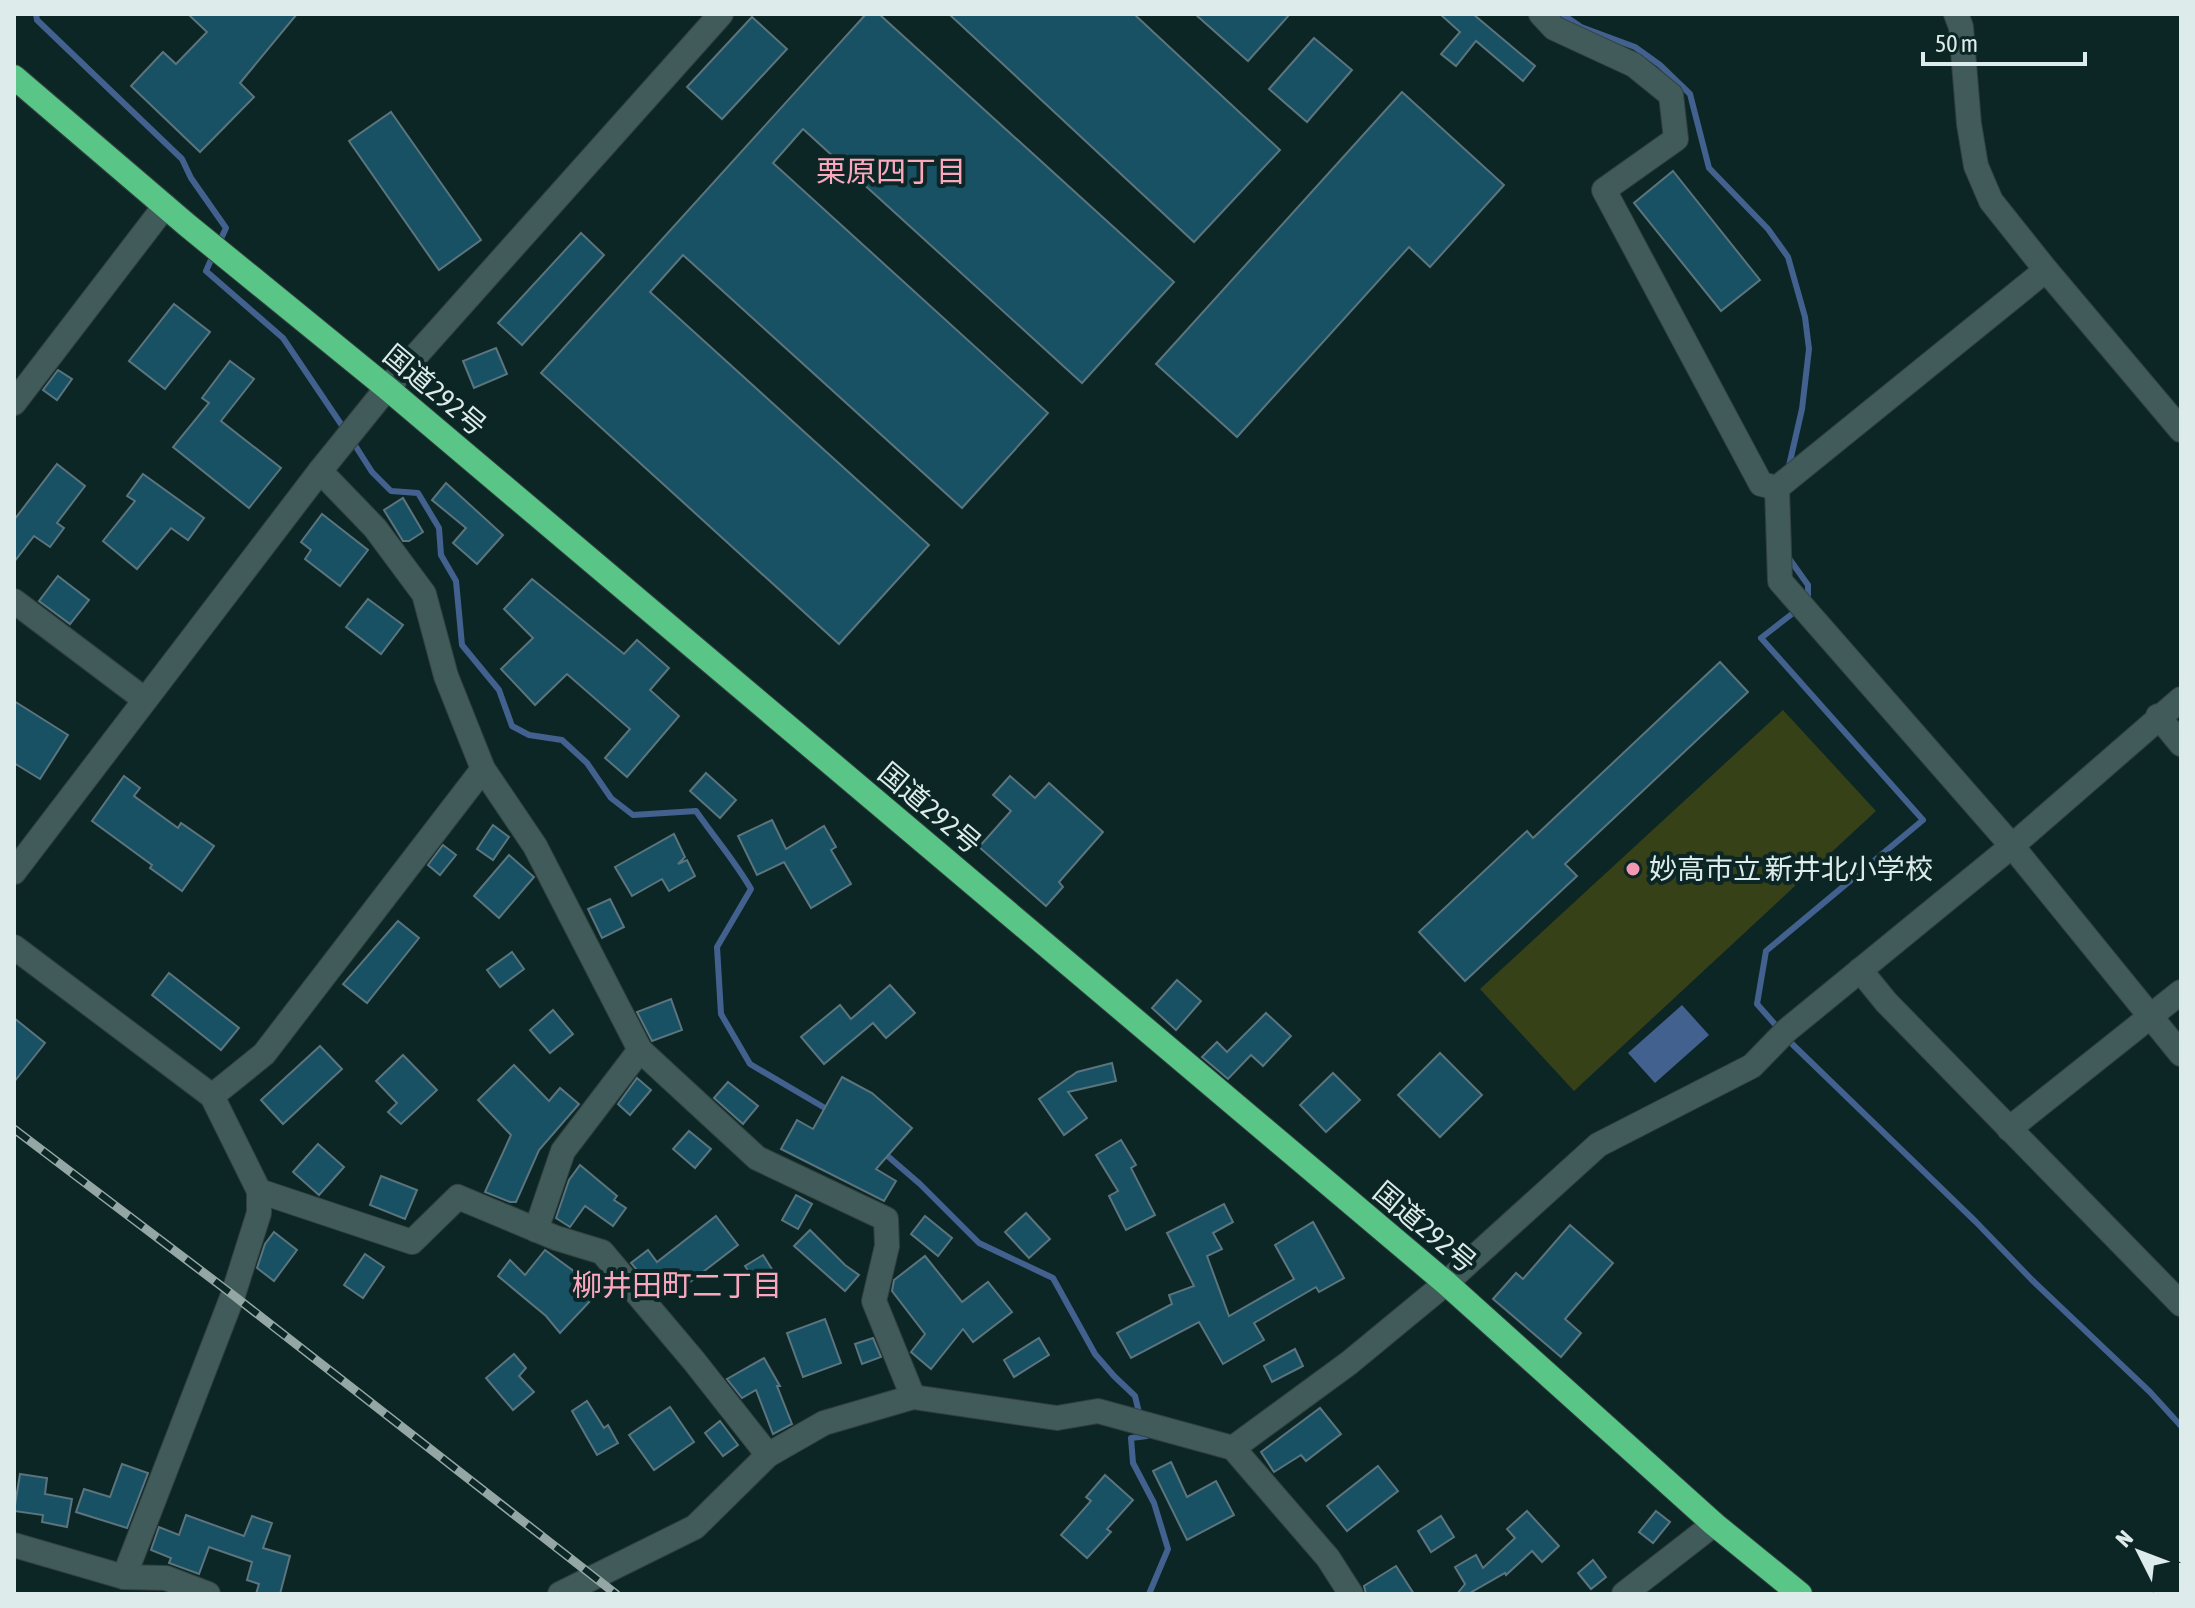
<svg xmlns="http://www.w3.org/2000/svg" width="2195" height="1608" font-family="'Asap Condensed','Noto Sans JP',sans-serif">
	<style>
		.green { fill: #374118 }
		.water { fill: #43618f }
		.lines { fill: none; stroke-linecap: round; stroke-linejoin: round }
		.stream { stroke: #43618f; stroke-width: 6 }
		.building { fill: #185164; stroke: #5b747d; stroke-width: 2 }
		.minor-casing { stroke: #31403e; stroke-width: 26 }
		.highway-casing { stroke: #31403e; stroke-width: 26 }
		.minor { stroke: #405b59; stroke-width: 24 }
		.highway { stroke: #59c687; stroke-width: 24 }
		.rail-casing { stroke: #94a7a5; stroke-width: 9 }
		.rail { stroke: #0c2625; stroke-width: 6; stroke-dasharray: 18; stroke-linecap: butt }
		.poi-dot { fill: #f19ab1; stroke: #0c2625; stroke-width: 3 }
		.labels { text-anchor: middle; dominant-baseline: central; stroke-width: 8; stroke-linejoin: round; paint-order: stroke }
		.street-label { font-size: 28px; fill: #ddecea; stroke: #0c2625 }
		.poi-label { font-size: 28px; fill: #ddecea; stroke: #0c2625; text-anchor: start }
		.neighbourhood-label { font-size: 30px; fill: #fba8be; stroke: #0c2625 }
	</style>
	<rect width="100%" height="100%" fill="#0c2625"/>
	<polygon class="green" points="1783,710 1876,811 1574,1091 1480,989"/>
	<polygon class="water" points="1682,1005 1709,1035 1655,1083 1628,1053"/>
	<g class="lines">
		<g class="stream">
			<polyline points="36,14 37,20 182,159 191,178 226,228 219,243"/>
			<polyline points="1562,14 1581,27 1635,47 1660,65 1690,94 1709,168 1768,229 1788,257 1805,317 1809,349 1802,409 1788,470"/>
			<polyline points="214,253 206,271 283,338 345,430"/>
			<path d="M351,439l21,33 19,19 27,2 21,35 2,27 15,26 6,64 37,45 13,36 17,9 33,5 25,23 24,35 22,17 63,-4c18,26 39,50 55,78l-34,58 4,67 29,50 80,47"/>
			<polyline points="1788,557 1808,585 1808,597 1804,602"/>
			<polyline points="1780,1030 1757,1004 1766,951 1923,820 1761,638 1797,610"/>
			<polyline points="1787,1039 1976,1222 2032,1280 2150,1392 2181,1426"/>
			<polyline points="883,1152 920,1184 979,1243 1053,1278 1095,1354 1114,1376 1135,1396 1140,1417"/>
			<polyline points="1145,1431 1147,1436 1131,1438 1133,1463 1154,1503 1168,1549 1149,1594"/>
		</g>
	</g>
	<g class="building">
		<polygon points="188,14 297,14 240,83 254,97 200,152 131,86 163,52 176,64 207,32"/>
		<polygon points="866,14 879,14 1174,282 1082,383 803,129 773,163 1048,413 962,508 683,255 650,292 929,545 839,644 541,373"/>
		<polygon points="949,14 1134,14 1280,150 1194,242"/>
		<polygon points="1195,14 1290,14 1248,61"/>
		<polygon points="1440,14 1473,14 1535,66 1523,81 1476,41 1456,66 1441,54 1460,32"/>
		<polygon points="752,17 787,49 722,119 687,87"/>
		<polygon points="1314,38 1352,70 1307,122 1269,89"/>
		<polygon points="1402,92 1504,185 1430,267 1409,247 1237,437 1156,364"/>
		<polygon points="391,112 481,240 439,270 349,141"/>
		<polygon points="1673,171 1760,280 1721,311 1634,203"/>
		<polygon points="581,233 604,255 522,345 498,323"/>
		<polygon points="174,304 210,332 165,389 129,361"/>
		<polygon points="496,348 507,374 474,388 463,361"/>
		<polygon points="230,361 254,379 221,421 281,468 249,508 173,447 209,403 202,398"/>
		<polygon points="58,370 72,379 57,400 43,390"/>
		<polygon points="57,464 85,486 57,523 64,528 50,547 34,536 14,562 14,520"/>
		<polygon points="143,474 204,518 188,540 171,528 137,569 103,541 135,501 127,496"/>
		<polygon points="446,483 503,535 477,564 453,543 466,528 432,500"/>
		<polygon points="403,498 423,532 409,541 403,541 384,510"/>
		<polygon points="322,514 368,550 340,586 305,559 311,550 301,542"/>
		<polygon points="58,576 89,600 70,624 39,601"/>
		<polygon points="532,579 624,654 637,640 669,668 650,690 679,716 627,777 605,758 630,729 567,674 535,705 501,669 533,638 504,609"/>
		<polygon points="368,599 403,625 381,654 346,627"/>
		<polygon points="1720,662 1748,692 1565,864 1577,876 1465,981 1419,932 1527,831 1533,838"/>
		<polygon points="14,701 68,735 40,779 14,763"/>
		<polygon points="706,773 736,800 720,818 690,791"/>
		<polygon points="124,776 140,788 134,796 178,828 181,823 214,846 182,891 150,868 152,865 92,821"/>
		<polygon points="1010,776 1035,798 1049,783 1103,832 1059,882 1063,887 1046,906 979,847 1011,811 993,795"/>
		<polygon points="772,820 786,849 824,826 836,847 831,850 851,884 811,908 784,862 757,875 738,836"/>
		<polygon points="493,825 509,837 493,860 477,849"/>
		<polygon points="674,834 685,857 678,864 687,860 695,876 669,891 662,879 632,896 615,867"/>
		<polygon points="443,845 456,855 440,875 428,865"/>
		<polygon points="509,855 534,877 499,918 474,896"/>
		<polygon points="610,899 624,927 602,938 588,909"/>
		<polygon points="398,921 419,938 367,1003 343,984"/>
		<polygon points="512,952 524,969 500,987 487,970"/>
		<polygon points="169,973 239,1028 221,1050 152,995"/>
		<polygon points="1177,980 1201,1001 1176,1030 1152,1008"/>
		<polygon points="890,985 915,1013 886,1038 873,1023 824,1064 801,1037 840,1005 851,1019"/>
		<polygon points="671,999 682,1030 652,1041 637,1012"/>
		<polygon points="553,1010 573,1034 550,1053 530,1030"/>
		<polygon points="1266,1013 1291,1036 1263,1066 1251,1055 1228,1079 1202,1057 1217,1042 1227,1052"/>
		<polygon points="14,1018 45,1043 14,1082"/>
		<polygon points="320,1046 342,1069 283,1124 261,1100"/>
		<polygon points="1440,1053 1482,1095 1440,1137 1398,1095"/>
		<polygon points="403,1055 437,1090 401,1124 388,1112 397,1103 376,1081"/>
		<polygon points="1112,1063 1116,1081 1068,1092 1087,1118 1064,1135 1039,1099 1077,1072"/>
		<polygon points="514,1065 549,1101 560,1088 579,1104 539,1150 516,1202 510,1202 485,1192 511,1135 478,1100"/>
		<polygon points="1333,1073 1360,1100 1326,1132 1300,1105"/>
		<polygon points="842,1077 872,1093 912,1128 876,1169 896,1181 884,1201 781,1149 797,1120 813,1129"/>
		<polygon points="637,1078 651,1090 630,1115 618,1104"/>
		<polygon points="728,1082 758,1106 743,1124 714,1098"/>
		<polygon points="689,1131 711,1149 695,1168 673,1149"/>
		<polygon points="1121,1140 1136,1165 1131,1168 1155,1215 1126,1230 1109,1196 1118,1191 1096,1155"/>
		<polygon points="318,1144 344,1167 319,1195 293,1172"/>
		<polygon points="580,1165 617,1196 614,1200 626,1208 613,1226 585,1206 570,1227 556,1218 569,1180"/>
		<polygon points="381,1176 417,1190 405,1219 370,1205"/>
		<polygon points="796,1195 812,1204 798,1229 782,1220"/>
		<polygon points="1224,1204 1233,1222 1213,1233 1222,1249 1207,1256 1229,1316 1294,1279 1275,1245 1313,1222 1344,1278 1319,1292 1316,1287 1254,1323 1264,1340 1223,1364 1199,1322 1131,1358 1117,1333 1172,1304 1169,1295 1194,1286 1167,1233"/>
		<polygon points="1026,1213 1050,1239 1029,1258 1005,1232"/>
		<polygon points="716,1216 738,1245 690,1282 686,1276 660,1297 631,1263 648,1250 657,1262"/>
		<polygon points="925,1216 952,1238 938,1256 911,1234"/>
		<polygon points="1570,1225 1613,1263 1565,1319 1581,1333 1561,1357 1493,1299 1516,1273 1523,1279"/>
		<polygon points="810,1230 845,1265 859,1275 845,1291 794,1246"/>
		<polygon points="274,1232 297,1250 274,1281 257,1268 265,1244"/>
		<polygon points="545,1250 586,1280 594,1271 607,1283 560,1333 546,1316 498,1276 510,1260 525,1275"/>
		<polygon points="365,1254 384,1267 363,1298 344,1285"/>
		<polygon points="763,1255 775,1274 758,1285 745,1266"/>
		<polygon points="925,1256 962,1302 988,1282 1012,1312 973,1342 963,1329 931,1369 911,1352 925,1334 892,1291 894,1280"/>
		<polygon points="825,1319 841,1363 803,1377 787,1333"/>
		<polygon points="873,1338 881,1357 862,1364 855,1344"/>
		<polygon points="1039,1338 1049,1355 1014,1377 1004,1360"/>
		<polygon points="1295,1349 1303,1366 1272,1382 1264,1366"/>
		<polygon points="514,1354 526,1368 519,1376 534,1392 513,1410 486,1378"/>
		<polygon points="764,1358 780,1386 777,1386 792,1424 773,1434 756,1390 742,1398 727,1379"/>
		<polygon points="587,1401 604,1428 608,1425 618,1443 597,1455 572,1411"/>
		<polygon points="670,1407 694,1442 654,1470 629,1435"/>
		<polygon points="1320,1408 1341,1434 1306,1461 1301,1455 1274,1472 1261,1452"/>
		<polygon points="720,1421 738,1445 723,1456 705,1433"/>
		<polygon points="1171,1462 1187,1497 1216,1481 1234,1515 1187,1540 1153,1471"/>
		<polygon points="122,1464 148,1473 127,1528 76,1512 84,1489 110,1497"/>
		<polygon points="1378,1466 1398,1491 1347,1531 1327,1506"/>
		<polygon points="20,1474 47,1478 45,1494 72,1499 67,1527 42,1522 43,1515 14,1511"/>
		<polygon points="1105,1475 1133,1500 1107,1529 1111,1532 1087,1558 1061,1535 1091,1501 1086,1497"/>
		<polygon points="1527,1511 1559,1546 1542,1562 1532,1551 1506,1575 1505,1573 1468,1594 1457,1594 1465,1584 1455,1567 1476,1555 1483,1568 1515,1538 1507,1529"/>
		<polygon points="1656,1511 1670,1522 1653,1543 1639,1532"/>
		<polygon points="186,1515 244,1536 252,1516 272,1523 263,1548 290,1556 280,1594 256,1594 259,1584 247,1580 252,1562 209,1547 199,1574 169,1563 171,1558 151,1550 159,1527 179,1535"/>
		<polygon points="1441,1516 1454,1537 1431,1552 1418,1531"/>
		<polygon points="1593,1560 1606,1577 1591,1589 1578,1573"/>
		<polygon points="1396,1566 1414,1594 1366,1594 1364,1586"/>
	</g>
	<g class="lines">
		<defs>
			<g id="minor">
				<polyline points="1541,14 1554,28 1634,65 1671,95 1676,139 1604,190 1761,484 1777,488"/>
				<polyline points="1956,14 1961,27 1969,124 1976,166 1991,201 2046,270 2181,430"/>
				<polyline points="2046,270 1777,488 1780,581 2012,846 2181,1054"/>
				<polyline points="14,403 165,206"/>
				<polyline points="320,471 375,528 424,594 446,676 483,769 535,846 640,1050 757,1158 886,1219 887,1246 874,1301 913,1397"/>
				<polyline points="14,601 144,699"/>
				<polyline points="2158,716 2181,744"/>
				<polyline points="14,872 320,471 387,388 721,14"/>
				<polyline points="14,947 212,1096 259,1191 259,1213 233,1295 124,1577"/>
				<polyline points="1860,970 1886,1002 2181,1304"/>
				<polyline points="212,1096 264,1054 483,769"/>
				<polyline points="2009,1129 2181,992"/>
				<polyline points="259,1191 412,1242 458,1197 556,1238 602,1252 694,1361 768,1455"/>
				<polyline points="536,1230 563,1151 640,1050"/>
				<polyline points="1233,1448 1349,1363 1446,1283 1598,1145 1752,1066 1786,1031 2012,846 2181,699"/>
				<polyline points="14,1545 124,1577 166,1578 208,1594"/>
				<polyline points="560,1594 695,1527 768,1455 824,1423 913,1397 1057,1418 1098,1411 1233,1448 1328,1558 1351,1594"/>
				<polyline points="1624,1594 1714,1524"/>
			</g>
			<polyline id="highway" points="14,77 187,225 387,388 1446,1283 1714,1524 1800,1594"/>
		</defs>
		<use href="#minor" class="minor-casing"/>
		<use href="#highway" class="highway-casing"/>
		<use href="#minor" class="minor"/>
		<use href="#highway" class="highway"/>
		<defs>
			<polyline id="rail" points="14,1129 233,1295 616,1594"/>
		</defs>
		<use href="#rail" class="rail-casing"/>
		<use href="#rail" class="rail"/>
	</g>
	<circle class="poi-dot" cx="1633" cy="869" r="8"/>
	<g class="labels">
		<g class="street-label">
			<text transform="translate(435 390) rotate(40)">国道292号</text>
			<text transform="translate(930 808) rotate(40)">国道292号</text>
			<text transform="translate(1425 1227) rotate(40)">国道292号</text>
		</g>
		<g class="poi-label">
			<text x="1649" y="869">妙高市立 新井北小学校</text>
		</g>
		<g class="neighbourhood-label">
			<text x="891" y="171">栗原四丁目</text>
			<text x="677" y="1285">柳井田町二丁目</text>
		</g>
	</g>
	<rect width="2195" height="1608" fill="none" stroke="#ddecea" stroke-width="32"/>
	<g transform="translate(2139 1552) rotate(312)" stroke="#0c2625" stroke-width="6" paint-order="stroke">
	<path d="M0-6L14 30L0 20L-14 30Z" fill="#ddecea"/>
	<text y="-12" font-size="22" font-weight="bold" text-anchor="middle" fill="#ddecea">N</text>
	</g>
	<path d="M1923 52v12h162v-12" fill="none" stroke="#ddecea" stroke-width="4"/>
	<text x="1935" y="52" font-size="24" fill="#ddecea" stroke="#0c2625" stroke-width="6" paint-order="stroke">50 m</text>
</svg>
